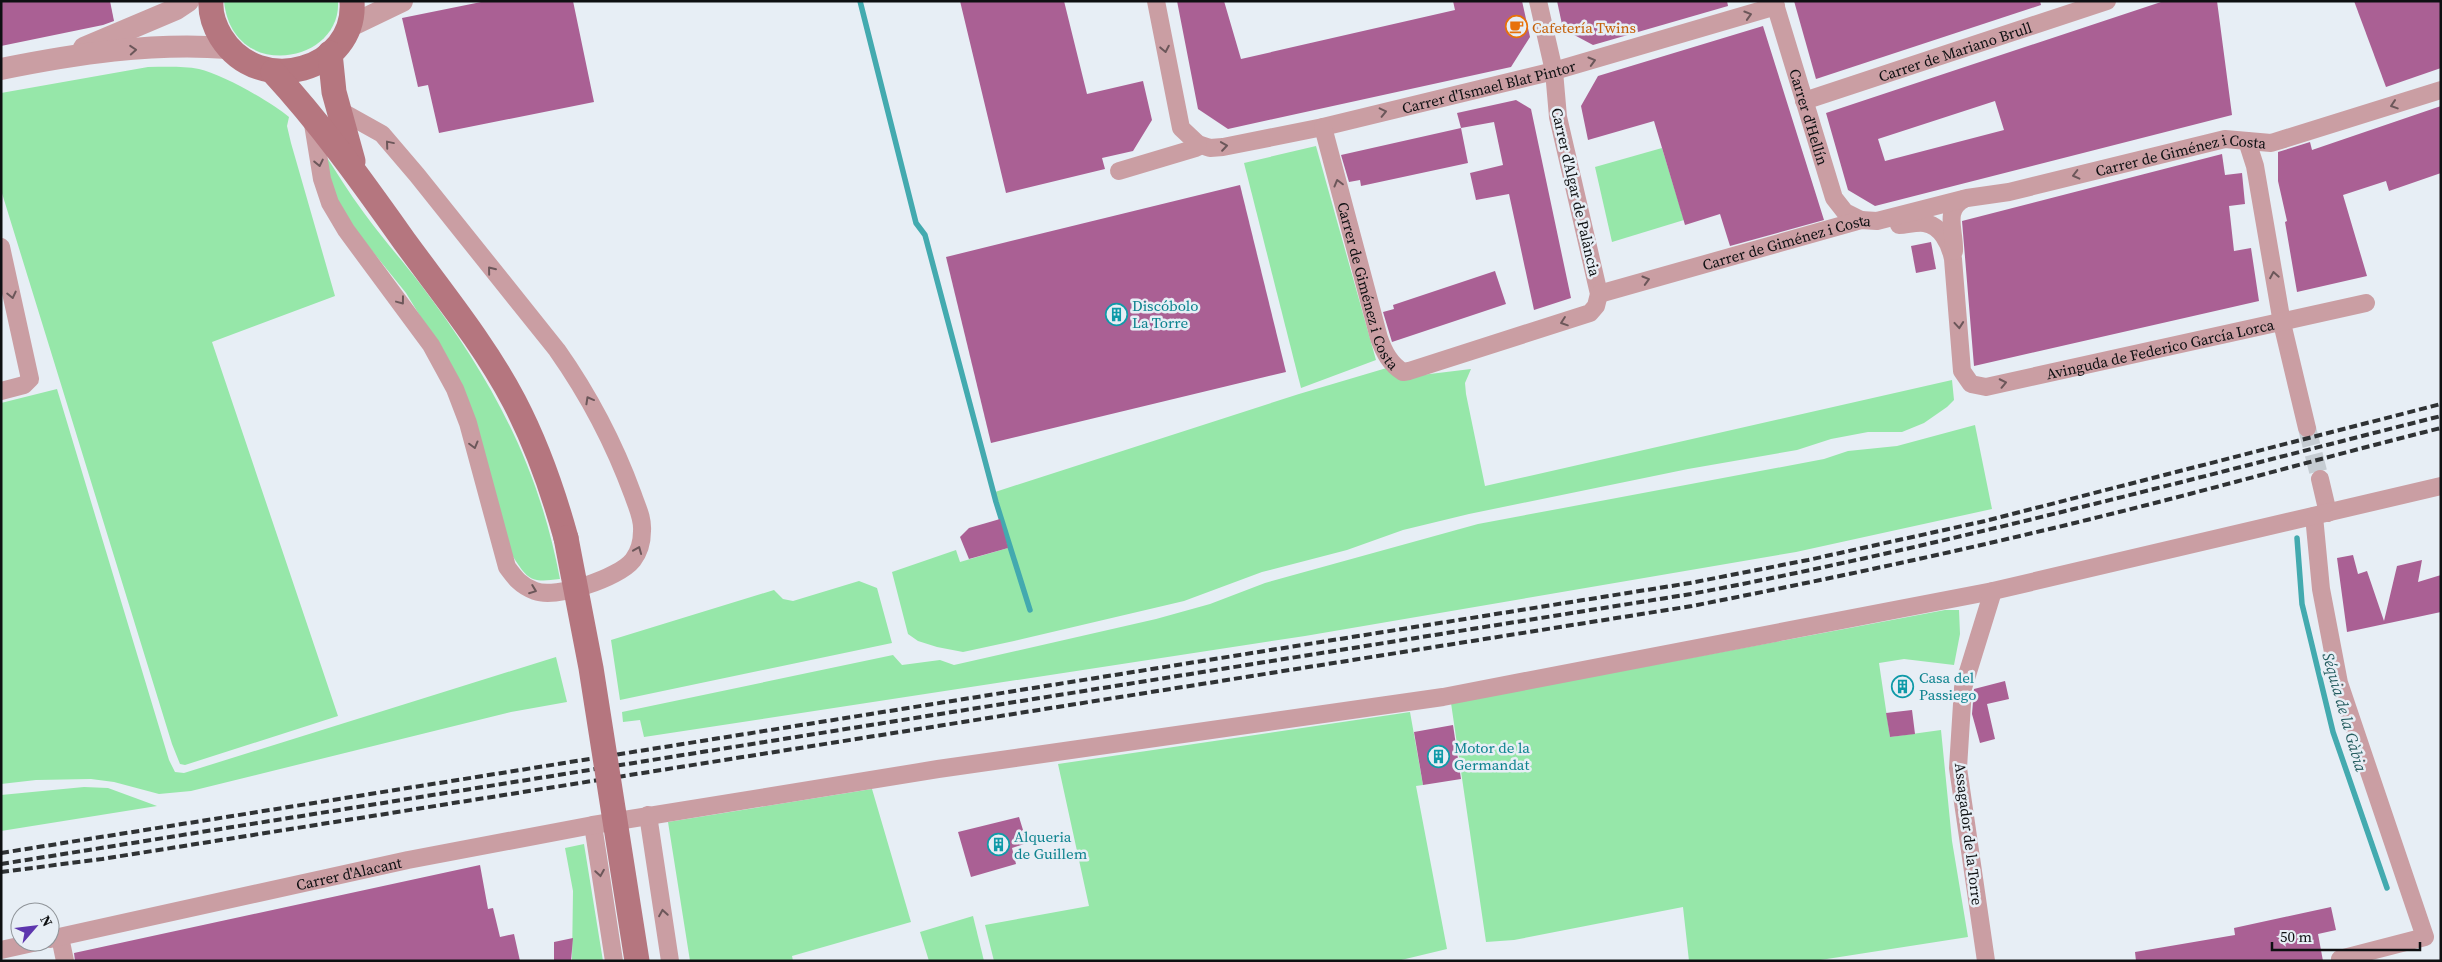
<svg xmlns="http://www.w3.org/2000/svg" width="2442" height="962" font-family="'Source Serif 4',serif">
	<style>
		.green { fill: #96e7a9 }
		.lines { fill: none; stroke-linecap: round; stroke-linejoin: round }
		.stream { stroke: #43aaaf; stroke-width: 5.5 }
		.building { fill: #aa6094; fill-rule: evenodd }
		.minor-tunnel { stroke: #c6cdd3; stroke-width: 18; stroke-dasharray: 18 9; stroke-linecap: butt }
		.minor { stroke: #ca9ea3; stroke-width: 18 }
		.tertiary { stroke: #ca9ea3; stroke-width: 22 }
		.secondary { stroke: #b5767f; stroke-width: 25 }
		.rail { stroke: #2f3234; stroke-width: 4; stroke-dasharray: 8 4; stroke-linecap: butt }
		.secondary-bridge { stroke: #b5767f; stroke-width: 25 }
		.oneway { stroke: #6c575a }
		.labels { text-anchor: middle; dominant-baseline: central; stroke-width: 5; stroke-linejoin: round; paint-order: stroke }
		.food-label { font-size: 15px; fill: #c56008; stroke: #e7eef5; text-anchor: start }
		.street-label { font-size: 15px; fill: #0e1012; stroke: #e7eef5 }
		.culture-label { font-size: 15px; fill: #0d838f; stroke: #e7eef5; text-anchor: start }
		.water-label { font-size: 16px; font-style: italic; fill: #255d60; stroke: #e7eef5 }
	</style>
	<rect width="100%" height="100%" fill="#e7eef5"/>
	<g class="green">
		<path d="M224,1h114c4,63 -106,82 -114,0z"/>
		<path d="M148,67c17,0 35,-1 51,2 23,5 72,33 90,48l-2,9 4,17 44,153 -123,46 126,374 -153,49 -5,-1 -8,-20 -171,-554v-97z"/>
		<polygon points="1316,146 1376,360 1301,388 1244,163"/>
		<polygon points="1662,148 1684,220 1612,242 1595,167"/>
		<path d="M322,150c14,21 27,43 42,63 18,25 38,47 57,72 70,93 117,178 139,294 -30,4 -32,1 -48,-24l-73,-208 -33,-54 -54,-67 -14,-23z"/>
		<polygon points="1390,367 1405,377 1471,369 1465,383 1466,394 1485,486 1952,380 1954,400 1947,407 1924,423 1902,432 1868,432 1831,439 1797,450 1688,469 1469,514 1403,530 1347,550 1262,572 1184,601 1014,641 963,652 937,647 918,641 908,634 892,572 956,550 960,562 1008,548 992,493 1299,394"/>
		<polygon points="57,389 169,760 175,772 184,773 556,657 567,702 511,712 191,791 159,794 114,782 91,779 36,780 1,784 1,403"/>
		<polygon points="1975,425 1992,509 1796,552 1305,636 644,737 640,720 623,722 622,712 893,655 902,665 940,660 954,665 1156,619 1210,604 1265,583 1478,524 1824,459 1848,451 1897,446"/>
		<polygon points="859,581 877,588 892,643 620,700 611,640 774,590 783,599 793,601"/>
		<polygon points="1945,610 1959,610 1960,634 1954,665 1904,659 1879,663 1890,737 1941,730 1952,841 1968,937 1814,961 1689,961 1683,907 1514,940 1486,942 1451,703"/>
		<polygon points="1410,712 1423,785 1416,786 1447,949 1397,961 994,961 985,925 1089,906 1058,764"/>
		<polygon points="84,787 108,788 157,806 1,831 1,795"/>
		<polygon points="872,789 911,922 792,956 793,961 690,961 668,822"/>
		<polygon points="584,844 603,961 572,961 573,891 565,848"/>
		<polygon points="973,916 984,961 929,961 920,932"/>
	</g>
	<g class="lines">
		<g class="stream">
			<polyline points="860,1 916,223 925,235 996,502 1030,610"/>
			<polyline points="2297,538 2302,604 2333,732 2387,888"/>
		</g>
	</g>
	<g class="building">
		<polygon points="1,1 110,1 114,21 103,25 1,46"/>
		<polygon points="486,1 573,1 594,102 439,133 428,85 418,87 402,18"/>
		<polygon points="960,1 1064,1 1087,94 1143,81 1152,120 1133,151 1102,158 1105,169 1006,193"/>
		<polygon points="1177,1 1224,1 1241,59 1455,10 1453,1 1522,1 1530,37 1511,67 1228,129 1198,109"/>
		<polygon points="1557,1 1727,1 1728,6 1593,45 1563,29"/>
		<polygon points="1794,1 2040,1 2041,5 1816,79"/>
		<path d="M2164,1h53l15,114 -357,91 -27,-16 -22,-77zM1995,101l9,29 -119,31 -7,-22z"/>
		<polygon points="2354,1 2441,1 2441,68 2386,87"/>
		<polygon points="1763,26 1824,220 1730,246 1720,214 1685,225 1654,121 1588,140 1581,106 1598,76"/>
		<polygon points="1516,100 1531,109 1571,298 1534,310 1509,194 1476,200 1470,173 1503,165 1494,122 1461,128 1457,113"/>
		<polygon points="2441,106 2441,173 2389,191 2386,181 2343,195 2367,276 2297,292 2285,222 2287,221 2278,181 2278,152 2310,142 2312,150"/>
		<polygon points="1461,128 1468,163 1361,186 1360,180 1349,182 1341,155"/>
		<polygon points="2222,154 2225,175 2242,173 2245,204 2229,206 2234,251 2251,248 2259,301 1974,366 1962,221"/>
		<polygon points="1240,185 1286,372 991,443 946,257"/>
		<polygon points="1931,242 1936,269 1916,273 1911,246"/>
		<polygon points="1495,271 1506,304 1392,342 1383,312 1394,309 1393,305"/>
		<polygon points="1000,519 1008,548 969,559 960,537 969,528"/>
		<polygon points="2353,555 2358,574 2367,571 2384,621 2397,566 2422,560 2418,582 2441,575 2441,612 2347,632 2337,558"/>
		<polygon points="2005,681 2009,699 1987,704 1995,739 1980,743 1972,714 1974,689"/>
		<polygon points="1912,710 1915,734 1890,737 1886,713"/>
		<polygon points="1453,725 1461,779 1423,785 1414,732"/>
		<polygon points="1019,817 1027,843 1012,848 1016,864 971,877 958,832"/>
		<polygon points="480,865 488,909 493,908 500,937 514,934 520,961 75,961 74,953"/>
		<polygon points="2331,907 2336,930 2318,934 2323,961 2136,961 2135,952 2235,935 2234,928"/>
		<polygon points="573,938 571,961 554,961 554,942"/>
	</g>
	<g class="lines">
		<polyline class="minor-tunnel" points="2307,428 2320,479"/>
		<g class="minor">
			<path id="s1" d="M1156,1l25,127 17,16 12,4 13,-1 100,-20 231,-56 222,-65"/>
			<path id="s2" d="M1774,1l60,197 11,14 16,8"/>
			<path id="s3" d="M1804,101l303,-100"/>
			<path d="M312,118l10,61 8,24 16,27 85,115 24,44 13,34 39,144c8,11 14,19 28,24 21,8 84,-13 98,-31 6,-8 9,-19 9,-29 1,-13 -5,-24 -9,-36 -19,-52 -45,-101 -76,-145l-140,-175 -35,-41 -43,-24"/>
			<path id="s4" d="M1323,127l56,211c5,14 11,26 24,34l6,-1 181,-58 6,-7 3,-12 -41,-177 -4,-46 -16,-70"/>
			<polyline points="2247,141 2255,166 2282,323 2307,428"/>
			<polyline points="1119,171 1196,148 1198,144"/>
			<path id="s5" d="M1899,225c8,0 16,-3 25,-2 17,2 26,21 29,36l9,112 9,13 15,3 380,-84"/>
			<polyline points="1,247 30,379 24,385 1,391"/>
			<path d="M1954,251c1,-20 -11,-41 10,-52"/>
			<path id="s6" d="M1599,294l262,-74 16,1 90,-23 42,-6 216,-53 46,4 170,-53"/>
			<polyline points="2320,479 2328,513"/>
			<polyline points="2314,516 2321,589 2339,683 2425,937 2340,959"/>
			<polyline points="648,815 670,961"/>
			<polyline points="593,825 614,961"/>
			<polyline points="60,937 65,961"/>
			<path id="s7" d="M50,939l358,-79 185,-35 345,-56 505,-72 550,-106 448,-105"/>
			<polyline points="1,950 37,942"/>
			<polyline points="1986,961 1958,768 1963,688 1993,591"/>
		</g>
		<g class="tertiary">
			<polyline points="348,27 402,1"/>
			<polyline points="84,48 176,9 188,1"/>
			<path d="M1,69c74,-15 151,-27 227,-21"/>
		</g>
		<g class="secondary">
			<path d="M211,1c-1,13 4,26 10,36 39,62 136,33 131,-36"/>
			<polyline points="330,53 334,92 353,161"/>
			<path d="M273,72c49,53 90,111 132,170 38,52 79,102 109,159 23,44 39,90 52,137"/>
		</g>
		<g class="rail">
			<polyline points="1,853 1690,583 1808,560 1985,521 2441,404"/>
			<path d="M1,864l1690,-270c253,-48 500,-115 750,-178"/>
			<path d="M1,872l101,-13 1590,-253c142,-28 283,-58 423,-93 109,-27 217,-58 326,-85"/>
		</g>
		<polyline class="secondary-bridge" points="566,538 591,668 637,961"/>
	</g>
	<defs><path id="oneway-chevron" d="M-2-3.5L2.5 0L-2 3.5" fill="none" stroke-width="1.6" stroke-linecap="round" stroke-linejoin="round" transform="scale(1.25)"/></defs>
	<g class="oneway">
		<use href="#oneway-chevron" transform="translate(1748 15) rotate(-17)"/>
		<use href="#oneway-chevron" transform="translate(1165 49) rotate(79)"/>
		<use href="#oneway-chevron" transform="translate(133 50) rotate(-4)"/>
		<use href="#oneway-chevron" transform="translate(1592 61) rotate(-16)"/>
		<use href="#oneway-chevron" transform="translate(2394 105) rotate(162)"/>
		<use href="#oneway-chevron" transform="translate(1383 112) rotate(-13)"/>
		<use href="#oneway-chevron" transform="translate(389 144) rotate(-130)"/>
		<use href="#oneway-chevron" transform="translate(1224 146) rotate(-8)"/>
		<use href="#oneway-chevron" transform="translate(319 163) rotate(78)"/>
		<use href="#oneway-chevron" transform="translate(2076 175) rotate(166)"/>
		<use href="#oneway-chevron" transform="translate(1338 183) rotate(-105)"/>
		<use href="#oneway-chevron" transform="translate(491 270) rotate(-129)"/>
		<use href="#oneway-chevron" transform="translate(2274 275) rotate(-100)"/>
		<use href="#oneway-chevron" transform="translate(1646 280) rotate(-16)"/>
		<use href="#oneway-chevron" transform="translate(12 295) rotate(77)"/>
		<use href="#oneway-chevron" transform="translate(401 301) rotate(53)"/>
		<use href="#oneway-chevron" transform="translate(1564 322) rotate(161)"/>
		<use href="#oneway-chevron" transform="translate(1959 325) rotate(85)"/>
		<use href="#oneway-chevron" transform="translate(2003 383) rotate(-12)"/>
		<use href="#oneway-chevron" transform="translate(589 400) rotate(-119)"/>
		<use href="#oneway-chevron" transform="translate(474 445) rotate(75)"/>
		<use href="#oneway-chevron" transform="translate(638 550) rotate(-68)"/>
		<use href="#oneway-chevron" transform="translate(533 590) rotate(21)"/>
		<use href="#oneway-chevron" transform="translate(600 873) rotate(81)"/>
		<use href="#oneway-chevron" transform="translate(663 913) rotate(-99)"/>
	</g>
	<defs>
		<symbol id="cafe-ring" viewBox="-11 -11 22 22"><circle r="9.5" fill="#e7eef5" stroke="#e8710a" stroke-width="1.5"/><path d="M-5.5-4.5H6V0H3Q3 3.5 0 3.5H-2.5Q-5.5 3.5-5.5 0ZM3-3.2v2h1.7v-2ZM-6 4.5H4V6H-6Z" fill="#e8710a"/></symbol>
		<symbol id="building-ring" viewBox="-11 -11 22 22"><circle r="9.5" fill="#e7eef5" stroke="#0f9aa8" stroke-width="1.5"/><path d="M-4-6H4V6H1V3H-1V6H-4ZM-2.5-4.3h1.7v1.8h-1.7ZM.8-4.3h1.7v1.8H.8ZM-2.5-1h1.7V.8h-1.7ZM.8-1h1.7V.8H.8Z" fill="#0f9aa8"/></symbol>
	</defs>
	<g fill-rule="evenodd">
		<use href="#cafe-ring" x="1504" y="14" width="25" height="25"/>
		<use href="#building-ring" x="1104" y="302" width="25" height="25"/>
		<use href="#building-ring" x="1890" y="674" width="25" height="25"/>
		<use href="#building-ring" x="1426" y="744" width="25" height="25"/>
		<use href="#building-ring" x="986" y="832" width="25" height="25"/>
	</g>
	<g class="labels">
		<g class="food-label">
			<text x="1532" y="27">Cafetería Twins</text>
		</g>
		<g class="street-label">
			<text stroke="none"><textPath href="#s3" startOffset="159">Carrer de Mariano Brull</textPath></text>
			<text stroke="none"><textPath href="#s1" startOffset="451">Carrer d'Ismael Blat Pintor</textPath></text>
			<text stroke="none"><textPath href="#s2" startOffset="121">Carrer d'Hellín</textPath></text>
			<text stroke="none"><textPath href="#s6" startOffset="600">Carrer de Giménez i Costa</textPath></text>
			<text transform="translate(1576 192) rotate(77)">Carrer d'Algar de Palància</text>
			<text stroke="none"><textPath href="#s6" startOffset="195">Carrer de Giménez i Costa</textPath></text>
			<text stroke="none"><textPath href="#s4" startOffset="165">Carrer de Giménez i Costa</textPath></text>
			<text stroke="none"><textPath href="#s5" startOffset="396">Avinguda de Federico García Lorca</textPath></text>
			<text transform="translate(1969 834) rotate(83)">Assagador de la Torre</text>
			<text stroke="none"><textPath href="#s7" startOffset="306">Carrer d'Alacant</textPath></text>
		</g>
		<g class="culture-label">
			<text x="1132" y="305">Discóbolo<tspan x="1132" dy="17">La Torre</tspan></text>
			<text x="1919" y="677">Casa del<tspan x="1919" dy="17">Passiego</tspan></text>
			<text x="1454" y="747">Motor de la<tspan x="1454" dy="17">Germandat</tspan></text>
			<text x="1014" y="836">Alqueria<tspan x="1014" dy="17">de Guillem</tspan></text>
		</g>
		<g class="water-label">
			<text transform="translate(2345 712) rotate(74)">Séquia de la Gàbia</text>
		</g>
	</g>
	<rect width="2442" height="962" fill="none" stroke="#0e1012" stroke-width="5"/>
	<g transform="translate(35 927) rotate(62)"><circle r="24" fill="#e7eef5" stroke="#90959a"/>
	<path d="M0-4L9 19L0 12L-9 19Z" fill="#5d36ae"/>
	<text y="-8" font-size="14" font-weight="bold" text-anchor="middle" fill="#0e1012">N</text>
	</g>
	<path d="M2272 942v8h148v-8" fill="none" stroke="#0e1012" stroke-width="2.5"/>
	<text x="2280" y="942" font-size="15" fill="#0e1012" stroke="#e7eef5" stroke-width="4" paint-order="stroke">50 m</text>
</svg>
